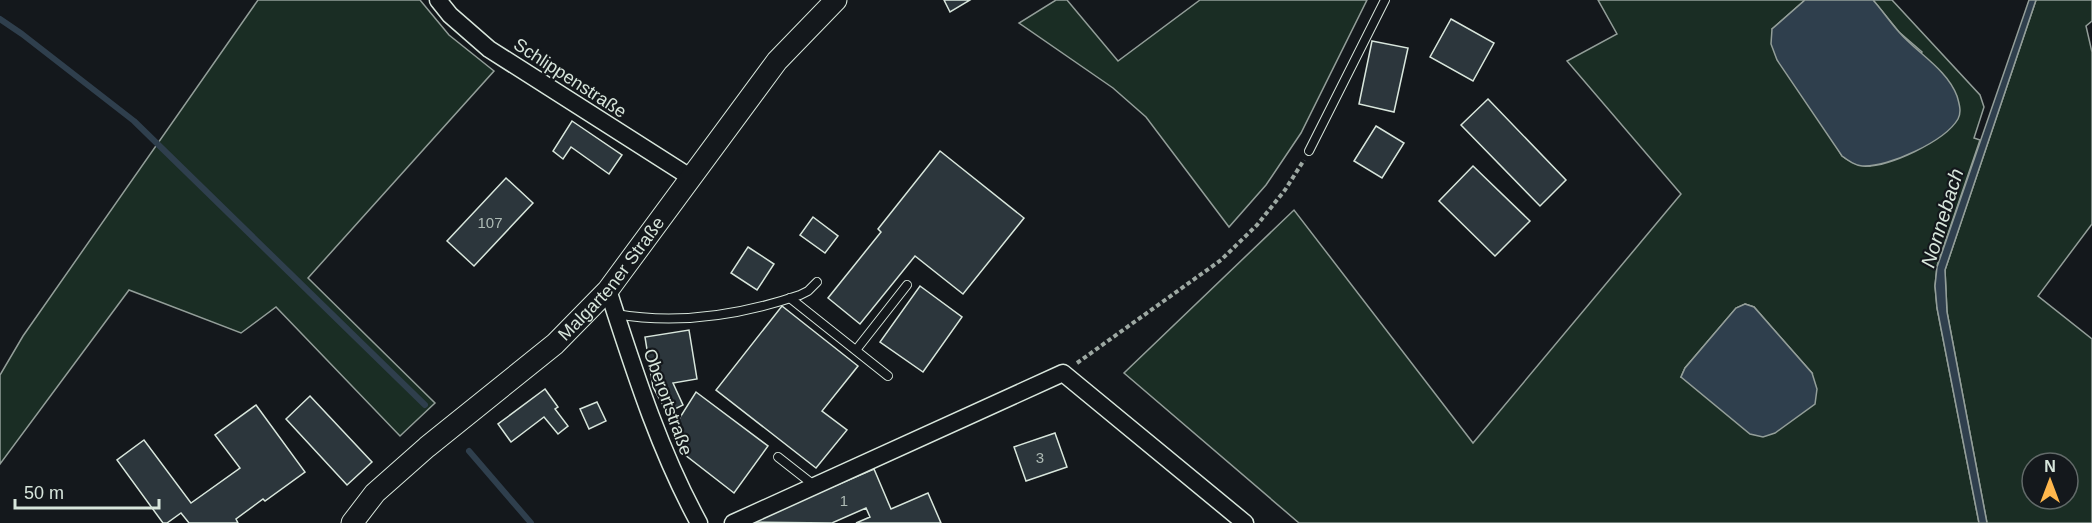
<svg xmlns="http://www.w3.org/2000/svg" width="2092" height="523" font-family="Arial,sans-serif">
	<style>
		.green { fill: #1a2d24; stroke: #939e99; stroke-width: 1.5; fill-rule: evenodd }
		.water { fill: #2f3f4d; stroke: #939e99; stroke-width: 1.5 }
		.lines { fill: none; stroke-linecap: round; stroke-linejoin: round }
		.stream { stroke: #2f3f4d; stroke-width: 6 }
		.building { fill: #2c363c; stroke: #d8e6dc; stroke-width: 1.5 }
		.service-casing { stroke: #d8e6dc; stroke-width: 10 }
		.minor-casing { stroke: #d8e6dc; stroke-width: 19 }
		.tertiary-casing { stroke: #d8e6dc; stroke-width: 23 }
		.path { stroke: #9da8a2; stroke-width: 4; stroke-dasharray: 4.5 3; stroke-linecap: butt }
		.service { stroke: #14181c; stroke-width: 8 }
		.minor { stroke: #14181c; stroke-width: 16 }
		.tertiary { stroke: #14181c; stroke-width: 21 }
		.labels { text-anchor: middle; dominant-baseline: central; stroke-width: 4.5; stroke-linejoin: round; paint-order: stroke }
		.number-label { font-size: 15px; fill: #adbab4 }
		.street-label { font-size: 18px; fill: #d8e6dc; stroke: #14181c }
		.water-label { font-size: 20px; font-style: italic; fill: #d8e6dc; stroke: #14181c }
	</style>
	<rect width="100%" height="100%" fill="#14181c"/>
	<g class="green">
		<polygon points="258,0 420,0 449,35 494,71 308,278 435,403 400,436 276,307 241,333 129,290 0,464 0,375 23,336"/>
		<polygon points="1056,0 1067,0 1118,61 1200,0 1367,0 1301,133 1266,185 1229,227 1146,117 1113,88 1019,23"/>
		<path d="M1598,0h207l-33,29 70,127c10,7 16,10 28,10l52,-114 -23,-20 -26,-32h19l88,95 4,12 -10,31 6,2 -43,126 -2,20 2,22 42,215h-680l-175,-150 170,-163 179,233 208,-249 -114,-133 50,-27zM1745,304l9,3 58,66 -131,4 4,-9 51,-60z"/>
		<path d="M2036,0h56v21l-6,5 6,26v172l-54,72 54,43v184h-105l-40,-211 -2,-42zM2032,463h36v36h-36z"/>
	</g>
	<g class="water">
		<path d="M1805,0h68c9,10 17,22 26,32 18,21 48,37 58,64 2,7 5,16 1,23 -13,22 -70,49 -96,47 -8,-1 -13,-5 -20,-10l-65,-96 -6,-16 1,-15z"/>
		<polygon points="2029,0 2036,0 1945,270 1947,312 1987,523 1979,523 1937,308 1935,286 1937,267"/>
		<polygon points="1745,304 1754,307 1812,373 1817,389 1815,404 1775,433 1763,437 1750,434 1681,377 1685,368 1736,308"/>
	</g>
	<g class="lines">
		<g class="stream">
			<polyline points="0,19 22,34 134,121 425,405"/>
			<polyline points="469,451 531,523"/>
		</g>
	</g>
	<g class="building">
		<polygon points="944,0 970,0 950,12"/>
		<polygon points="1451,19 1494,43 1473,81 1430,57"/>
		<polygon points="1372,41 1408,48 1394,112 1359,104"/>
		<polygon points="1488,99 1566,180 1540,206 1461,125"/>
		<polygon points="572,121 622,155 609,174 571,147 563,159 553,151"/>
		<polygon points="1376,126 1404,143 1382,178 1354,161"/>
		<polygon points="940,151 1024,218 963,294 915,256 860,324 828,298 881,232 878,229"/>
		<polygon points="1473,166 1530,221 1495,256 1439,201"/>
		<polygon points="506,178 533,203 474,266 447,241"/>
		<polygon points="813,217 838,236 825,253 800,235"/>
		<polygon points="748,247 774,264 757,290 731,273"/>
		<polygon points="920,286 962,317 923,372 880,342"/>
		<polygon points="782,306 858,366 822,411 847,430 816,468 716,390"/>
		<polygon points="689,330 697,379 673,383 683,405 667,413 653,387 645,337"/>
		<polygon points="545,389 558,407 555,409 568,426 558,434 544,417 511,442 498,424"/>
		<polygon points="696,392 768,446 734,493 680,451 672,430"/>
		<polygon points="310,396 372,462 347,485 286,419"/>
		<polygon points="597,402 606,421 589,429 580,409"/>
		<polygon points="256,405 305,472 265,501 263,499 236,519 238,523 189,523 181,513 167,523 163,523 117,460 144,440 191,503 240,468 215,435"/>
		<polygon points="1055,433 1067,467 1026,481 1014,447"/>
		<polygon points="874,469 891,509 928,493 941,523 856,523 870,517 866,508 832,523 751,522"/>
	</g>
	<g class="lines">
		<defs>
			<g id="service">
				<polyline points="1309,151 1385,0"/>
				<polyline points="790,298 888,376"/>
				<path d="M616,314c62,11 125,1 184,-19l8,-4 9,-9"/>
				<polyline points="856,350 907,285"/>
				<polyline points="778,457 815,486"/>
			</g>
			<g id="minor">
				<polyline points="438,0 450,15 489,49 690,177"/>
				<path d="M608,290c26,80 51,160 91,233"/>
				<polyline points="733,523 1063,373 1245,523"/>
			</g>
			<g id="tertiary">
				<path id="s1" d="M352,523l23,-30 52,-46 128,-103 53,-54 169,-229 59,-61"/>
			</g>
		</defs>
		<use href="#service" class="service-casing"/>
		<use href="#minor" class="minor-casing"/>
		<use href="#tertiary" class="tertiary-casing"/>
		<polyline class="path" points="1077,363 1221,260 1257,225 1285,190 1304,160"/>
		<use href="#service" class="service"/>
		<use href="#minor" class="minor"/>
		<use href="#tertiary" class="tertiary"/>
	</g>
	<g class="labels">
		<g class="number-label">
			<text x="490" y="222">107</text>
			<text x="1040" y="457">3</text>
			<text x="844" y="500">1</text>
		</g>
		<g class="street-label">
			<text transform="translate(570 78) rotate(33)">Schlippenstraße</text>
			<text stroke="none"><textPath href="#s1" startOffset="358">Malgartener Straße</textPath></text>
			<text transform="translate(668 402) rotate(70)">Oberortstraße</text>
		</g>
		<g class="water-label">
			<text transform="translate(1942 218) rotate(-73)">Nonnebach</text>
		</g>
	</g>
	<g transform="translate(2050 481)"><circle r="28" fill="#14181c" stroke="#626a69" stroke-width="1.5"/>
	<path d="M0-4.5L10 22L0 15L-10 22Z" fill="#ffb74d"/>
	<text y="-9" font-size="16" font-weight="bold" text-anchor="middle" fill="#d8e6dc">N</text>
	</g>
	<path d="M15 499v9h144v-9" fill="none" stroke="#d8e6dc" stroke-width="3"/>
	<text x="24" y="499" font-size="18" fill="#d8e6dc" stroke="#14181c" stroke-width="4.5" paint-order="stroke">50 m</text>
</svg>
